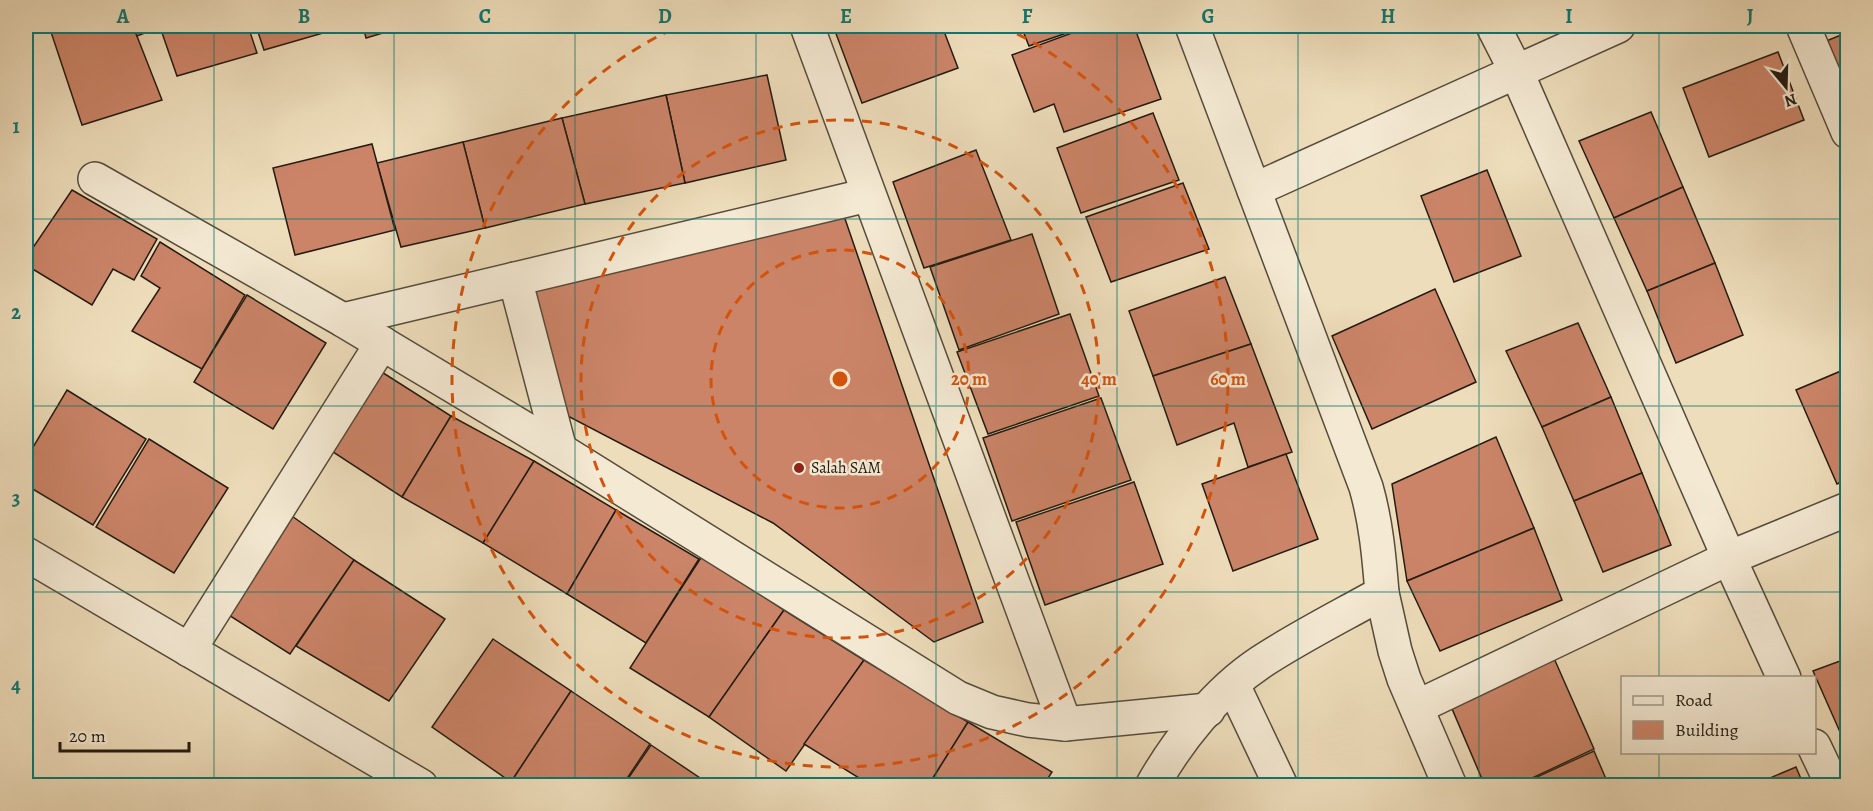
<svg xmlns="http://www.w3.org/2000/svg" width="1873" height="811" font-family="Alegreya,serif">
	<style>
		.building { fill: #cb8468; stroke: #231b11; stroke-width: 1.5 }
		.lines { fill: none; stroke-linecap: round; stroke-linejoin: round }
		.minor-casing { stroke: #564c3c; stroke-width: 36 }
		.minor { stroke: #f4e9d3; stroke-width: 33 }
		.grid { fill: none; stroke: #0f766e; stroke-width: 1.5; stroke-opacity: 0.55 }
		.ring { fill: none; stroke: #d4530c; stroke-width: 3; stroke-dasharray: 10 8 }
		.poi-dot { fill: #8f2418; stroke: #f4e9d3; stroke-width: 2 }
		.labels { text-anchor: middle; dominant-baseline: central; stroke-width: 5; stroke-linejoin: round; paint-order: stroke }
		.poi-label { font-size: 16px; fill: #231b11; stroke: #f4e9d3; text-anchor: start }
		.centre { fill: #d4530c; stroke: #f4e9d3; stroke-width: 3 }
		.ring-label { font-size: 18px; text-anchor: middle; font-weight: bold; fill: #d4530c; stroke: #f4e9d3; stroke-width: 5; stroke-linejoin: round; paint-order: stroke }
		.neatline { fill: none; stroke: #0f766e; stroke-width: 2 }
		.grid-label { font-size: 20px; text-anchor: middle; font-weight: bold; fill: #0f766e }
	</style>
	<rect width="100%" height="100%" fill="#edb"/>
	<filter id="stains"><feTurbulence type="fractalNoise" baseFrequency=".00333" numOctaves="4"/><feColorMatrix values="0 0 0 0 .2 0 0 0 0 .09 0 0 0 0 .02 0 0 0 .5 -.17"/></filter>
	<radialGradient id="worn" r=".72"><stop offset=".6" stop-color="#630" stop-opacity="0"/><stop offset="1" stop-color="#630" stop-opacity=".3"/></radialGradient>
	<g class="building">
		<polygon points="49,26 133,26 162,100 82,125"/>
		<polygon points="133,26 248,26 257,53 177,76 160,27 137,36"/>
		<polygon points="256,26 344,26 344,27 264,50"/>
		<polygon points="363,26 406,26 366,38"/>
		<polygon points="832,26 847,26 834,30"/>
		<polygon points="850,26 942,26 958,68 862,103 835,31"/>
		<polygon points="1021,26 1087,26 1029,46"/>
		<polygon points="1091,26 1134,26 1161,99 1064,132 1054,104 1034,112 1012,55"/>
		<polygon points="1848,32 1848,100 1824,42"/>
		<polygon points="1778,52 1804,120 1709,157 1683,88"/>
		<polygon points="767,75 786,160 685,183 666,95"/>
		<polygon points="666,95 685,183 585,204 562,118"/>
		<polygon points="1651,112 1683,187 1614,218 1579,141"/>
		<polygon points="1153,113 1179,180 1081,213 1057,148"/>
		<polygon points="562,118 585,204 485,228 463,142"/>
		<polygon points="463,142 485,228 401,247 377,163"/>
		<polygon points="372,144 395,230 295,255 273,168"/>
		<polygon points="976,150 1011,240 924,268 893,182"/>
		<polygon points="1487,170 1521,256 1454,282 1421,196"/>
		<polygon points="1183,183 1209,249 1111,282 1086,217"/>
		<polygon points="1683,187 1715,263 1647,291 1614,218"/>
		<polygon points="72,190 157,239 134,280 113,269 92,305 26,265 26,258"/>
		<polygon points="842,210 983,622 934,642 773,523 562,413 527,286"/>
		<polygon points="1032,234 1059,314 959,350 930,267"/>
		<polygon points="160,242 245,295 202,369 132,331 160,288 141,276"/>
		<polygon points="1715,263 1743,335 1676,363 1647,291"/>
		<polygon points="1225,277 1251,344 1153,376 1129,311"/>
		<polygon points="1435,289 1476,382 1372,429 1332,336"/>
		<polygon points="247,295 326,343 273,429 194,382"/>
		<polygon points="1070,314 1099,396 988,434 957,352"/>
		<polygon points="1578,323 1611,397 1542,427 1506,351"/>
		<polygon points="1251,344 1292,452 1248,467 1234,423 1177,445 1153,376"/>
		<polygon points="1848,368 1848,479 1837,484 1796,390"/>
		<polygon points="377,369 451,416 402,497 330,450"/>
		<polygon points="67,390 146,439 93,525 26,485 26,459"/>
		<polygon points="1611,397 1642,473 1574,501 1542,427"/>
		<polygon points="1101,398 1131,480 1012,521 983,438"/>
		<polygon points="451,416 534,461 483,543 402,497"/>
		<polygon points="1496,437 1534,528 1407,581 1392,484"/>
		<polygon points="149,439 228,488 174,573 96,527"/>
		<polygon points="1286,454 1318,539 1233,571 1202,484"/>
		<polygon points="534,461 616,510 567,594 483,543"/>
		<polygon points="1642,473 1671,545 1603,572 1574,501"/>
		<polygon points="1134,482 1163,564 1045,605 1016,522"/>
		<polygon points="616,510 699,559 646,643 567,594"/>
		<polygon points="289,514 354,560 290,654 224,612"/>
		<polygon points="1534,528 1562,600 1440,651 1407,581"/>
		<polygon points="702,556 784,610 709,717 630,668"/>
		<polygon points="354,560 445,619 389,701 296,646"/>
		<polygon points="784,610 864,660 786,771 709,717"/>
		<polygon points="493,639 571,691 511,782 432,727"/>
		<polygon points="1553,656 1594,749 1515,786 1485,786 1450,704"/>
		<polygon points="1848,658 1848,750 1813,671"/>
		<polygon points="864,660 968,722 928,786 872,786 804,744"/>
		<polygon points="571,691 650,744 622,786 516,786 511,782"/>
		<polygon points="968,722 1052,772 1043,786 928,786"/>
		<polygon points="651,745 712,786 623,786"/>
		<polygon points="1594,751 1609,786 1517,786"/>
		<polygon points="1796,767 1804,786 1751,786"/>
	</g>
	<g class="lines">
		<defs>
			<g id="minor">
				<polyline points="807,26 1065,724"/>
				<polyline points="1493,26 1517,73 1729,558 1784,678"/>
				<polyline points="1803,26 1848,132"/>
				<polyline points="95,179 343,320 560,450 958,698 992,712 1028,720 1065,724 1208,710"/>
				<polyline points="1254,190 1618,26"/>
				<polyline points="515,279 560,450"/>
				<polyline points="343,320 868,195"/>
				<polyline points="26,554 421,786"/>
				<polyline points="1382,593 1395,651 1404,679 1450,786"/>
				<polyline points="189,650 382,343"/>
				<polyline points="1233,685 1281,786"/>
				<polyline points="1417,707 1729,558 1848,509"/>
				<polyline points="1814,746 1833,786"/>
				<path d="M1152,786c26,-46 65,-95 109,-124 38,-25 82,-47 121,-69 -3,-37 -6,-71 -16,-106l-174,-461"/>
			</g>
		</defs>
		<use href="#minor" class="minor-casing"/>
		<use href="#minor" class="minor"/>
	</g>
	<path class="grid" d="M214,26v760M394,26v760M575,26v760M756,26v760M936,26v760M1117,26v760M1298,26v760M1479,26v760M1659,26v652M26,219h1822M26,406h1822M26,592h1822M1659,752v34"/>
	<g class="ring">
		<circle cx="840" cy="379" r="129"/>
		<circle cx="840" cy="379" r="259"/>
		<path d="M1001 26A388 388 0 1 1 679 26"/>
	</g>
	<circle class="poi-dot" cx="799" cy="468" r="6"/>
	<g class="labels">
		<g class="poi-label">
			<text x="811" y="468">Salah SAM</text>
		</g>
	</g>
	<circle cx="840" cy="379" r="9" class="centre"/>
	<g class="ring-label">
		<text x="969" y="385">20 m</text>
		<text x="1099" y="385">40 m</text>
		<text x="1228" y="385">60 m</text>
	</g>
	<rect width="1873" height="811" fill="none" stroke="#edb" stroke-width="66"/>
	<rect x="1621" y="676" width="195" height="78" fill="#f4e9d3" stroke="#a09785" stroke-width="1.5"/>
	<rect x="1633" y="696" width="30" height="9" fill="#f4e9d3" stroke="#a09785" stroke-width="1.5"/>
	<text x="1675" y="706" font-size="18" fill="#231b11">Road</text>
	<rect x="1633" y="721" width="30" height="18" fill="#cb8468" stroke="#a09785" stroke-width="1.5"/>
	<text x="1675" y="736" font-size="18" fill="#231b11">Building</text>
	<g transform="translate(1786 87) rotate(161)" stroke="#f4e9d3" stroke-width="4.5" paint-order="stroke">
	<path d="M0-4.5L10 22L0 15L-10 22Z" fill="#231b11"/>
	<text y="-9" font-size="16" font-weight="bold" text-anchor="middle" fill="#231b11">N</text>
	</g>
	<path d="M60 742v9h129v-9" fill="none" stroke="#231b11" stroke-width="3"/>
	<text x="69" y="742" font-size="18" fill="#231b11" stroke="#f4e9d3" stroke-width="4.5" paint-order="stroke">20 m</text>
	<rect x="33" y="33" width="1807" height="745" class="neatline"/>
	<g class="grid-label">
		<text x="123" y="23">A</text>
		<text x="304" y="23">B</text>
		<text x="485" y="23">C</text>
		<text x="665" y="23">D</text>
		<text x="846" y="23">E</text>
		<text x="1027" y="23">F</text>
		<text x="1208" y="23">G</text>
		<text x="1388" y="23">H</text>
		<text x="1569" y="23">I</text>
		<text x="1750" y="23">J</text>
		<text x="16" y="133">1</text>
		<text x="16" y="319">2</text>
		<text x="16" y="505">3</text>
		<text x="16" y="692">4</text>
	</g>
	<rect width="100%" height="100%" filter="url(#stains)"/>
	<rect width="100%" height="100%" fill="url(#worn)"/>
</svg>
